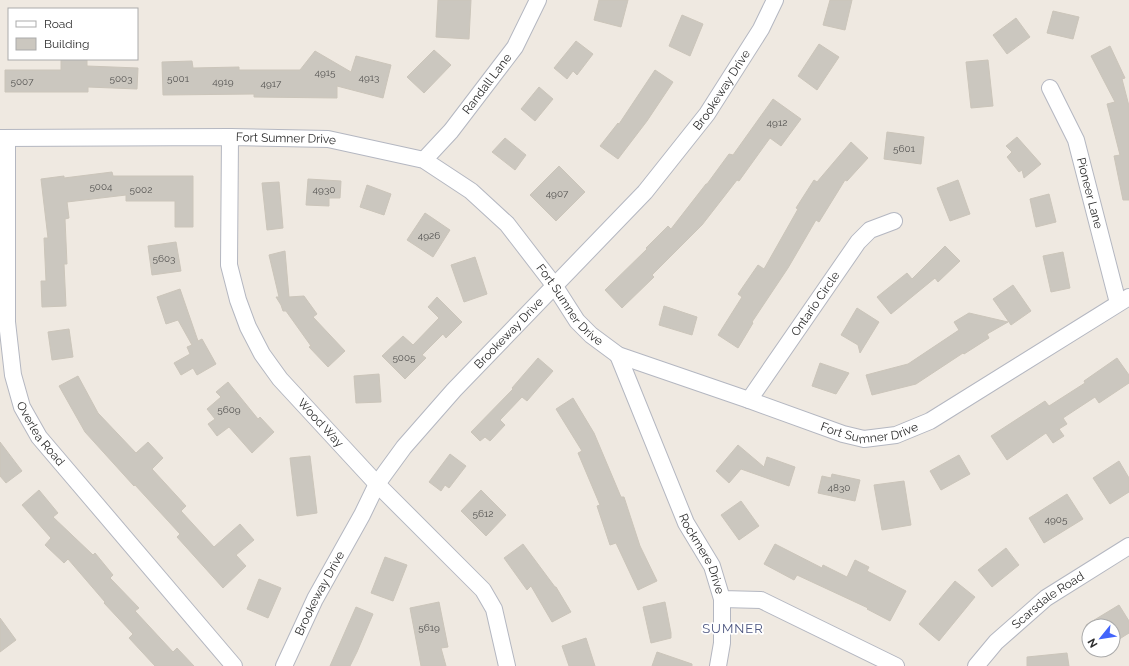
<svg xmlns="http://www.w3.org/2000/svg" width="1129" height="666" font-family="Raleway,sans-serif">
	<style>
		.building { fill: #cbc7bf; stroke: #cbc5ba }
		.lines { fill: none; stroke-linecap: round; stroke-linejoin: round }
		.street-casing { stroke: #b4b7c1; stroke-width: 18 }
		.street { stroke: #fff; stroke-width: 16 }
		.labels { text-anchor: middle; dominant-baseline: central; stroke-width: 3.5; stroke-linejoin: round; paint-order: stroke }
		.number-label { font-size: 10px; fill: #555452 }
		.street-label { font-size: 12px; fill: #2e2e2e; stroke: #fff }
		.neighbourhood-label { font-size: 13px; letter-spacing: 1px; fill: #4d5680; stroke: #fff }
	</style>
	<rect width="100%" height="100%" fill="#efe9e1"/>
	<g class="building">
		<polygon points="438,0 471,0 469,39 436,37"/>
		<polygon points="599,0 628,0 621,27 594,20"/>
		<polygon points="830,0 852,0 845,30 823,25"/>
		<polygon points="1053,11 1079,17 1073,39 1047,33"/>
		<polygon points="682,15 703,24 690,56 669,46"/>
		<polygon points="1016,18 1030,37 1007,54 993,35"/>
		<polygon points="576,41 593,54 577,75 573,71 567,79 554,68"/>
		<polygon points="819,44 839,57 817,90 798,76"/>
		<polygon points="1110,46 1125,78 1122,79 1129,106 1129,200 1123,200 1114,156 1120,155 1107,104 1115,102 1091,56"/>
		<polygon points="434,50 451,65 424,93 407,77"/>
		<polygon points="315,51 351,72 356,56 391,65 383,98 337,86 337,98 254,97 254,94 163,95 162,62 192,61 193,68 239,67 239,70 300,70"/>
		<polygon points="61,59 87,59 87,66 138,68 137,89 88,87 88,92 5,92 5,70 61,70"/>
		<polygon points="988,60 993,106 971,108 966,62"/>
		<polygon points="655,70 673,82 647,121 618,159 600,146 618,123 619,124"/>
		<polygon points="539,87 553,99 535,121 521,109"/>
		<polygon points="773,99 801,119 781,146 770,138 739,181 737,180 702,225 652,275 654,277 622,308 605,290 647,249 646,248 668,226 671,229 706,184 707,184 729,154 733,155"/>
		<polygon points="887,132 924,137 921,164 884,159"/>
		<polygon points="1017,137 1041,164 1024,178 1022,170 1019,172 1007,157 1012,152 1006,146"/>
		<polygon points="505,138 526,155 515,170 492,152"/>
		<polygon points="851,142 868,158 847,181 845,180 819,222 816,220 788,268 752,322 753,323 738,348 718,335 742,297 738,294 758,265 764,269 798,209 796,208 814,180 817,182"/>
		<polygon points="559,166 585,192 556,221 530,195"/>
		<polygon points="112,172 113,176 193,176 193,227 175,227 175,201 126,201 126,195 67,202 69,218 65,219 67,264 64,264 66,306 42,307 41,281 46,281 44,238 48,238 41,179 64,176 64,178"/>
		<polygon points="308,179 341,181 340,198 329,198 329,206 306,205"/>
		<polygon points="958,180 970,214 950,221 937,188"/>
		<polygon points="279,182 283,228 267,230 262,183"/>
		<polygon points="367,185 391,194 384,215 360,207"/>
		<polygon points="1049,194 1056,222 1036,227 1030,199"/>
		<polygon points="425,213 450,230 433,257 407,240"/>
		<polygon points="176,242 181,271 152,275 148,246"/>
		<polygon points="945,246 960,261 938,282 935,278 891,314 877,297 907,273 912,279"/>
		<polygon points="285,251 289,297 304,296 317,314 313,317 345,351 328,367 309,347 311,346 286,311 283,311 281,305 276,297 279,297 269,255"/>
		<polygon points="1063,252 1070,288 1051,292 1043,256"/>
		<polygon points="475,257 487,294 464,302 451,265"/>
		<polygon points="1013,285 1031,311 1011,325 993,299"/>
		<polygon points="180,289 198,341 202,339 216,364 197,375 193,368 181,375 174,363 190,354 187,347 192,345 178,320 166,324 157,297"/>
		<polygon points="437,297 462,322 446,338 443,334 422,355 426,358 405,379 382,356 403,336 413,345 439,318 428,307"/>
		<polygon points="664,306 697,317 692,335 659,325"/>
		<polygon points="857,308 879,322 860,353 858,345 841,335"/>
		<polygon points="969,313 1008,322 987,334 989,338 964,354 963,353 916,384 872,395 866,375 908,364 959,330 954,322"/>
		<polygon points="69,329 73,357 52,360 48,332"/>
		<polygon points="538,358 553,371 527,401 522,397 500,420 505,425 490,441 485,437 480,441 471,432 513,389 512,388"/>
		<polygon points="1117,358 1129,375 1129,383 1099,403 1095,397 1063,418 1067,424 1059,429 1064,436 1053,443 1046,433 1007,460 991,436 1045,401 1049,406 1085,383 1084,381"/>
		<polygon points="820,363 849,373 836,394 812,386"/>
		<polygon points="379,374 381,402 356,403 354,376"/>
		<polygon points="78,376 98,413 136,453 148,442 163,458 152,469 186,506 181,511 214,547 240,524 254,540 236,555 246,566 223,588 177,537 180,534 135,485 134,486 85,432 59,386"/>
		<polygon points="228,382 258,419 260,417 274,432 252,453 229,427 217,436 208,424 215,419 207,409 221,397 216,392"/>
		<polygon points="573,398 594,433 621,497 624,497 640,546 657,581 638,590 616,543 610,545 597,506 600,505 578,453 582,451 556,409"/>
		<polygon points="0,442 22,471 6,483 0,476"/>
		<polygon points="738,445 764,467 767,457 795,467 789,486 741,469 729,483 716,471"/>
		<polygon points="450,454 466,466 449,488 445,485 441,491 429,482"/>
		<polygon points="959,455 970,474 941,490 930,471"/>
		<polygon points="310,456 317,513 297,516 290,458"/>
		<polygon points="1119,461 1129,478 1129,492 1110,504 1093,478"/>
		<polygon points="832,474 860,480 855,501 818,493 822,476 831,478"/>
		<polygon points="904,481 911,525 882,530 874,485"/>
		<polygon points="39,490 58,513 53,517 93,555 95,553 113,575 110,578 139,608 135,611 173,652 177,648 194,666 155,666 129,638 133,634 104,603 105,602 68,559 64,563 45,545 51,538 22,505"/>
		<polygon points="481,490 506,515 486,536 461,511"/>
		<polygon points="1067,494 1083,519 1044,543 1029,518"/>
		<polygon points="741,501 759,526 739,540 721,515"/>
		<polygon points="523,544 555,587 556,587 571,612 552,622 531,586 527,590 504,558"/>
		<polygon points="775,544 822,568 823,565 847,577 855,560 869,567 867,571 906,591 890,621 867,609 868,608 797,575 794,580 764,564"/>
		<polygon points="1006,548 1019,565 992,587 978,570"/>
		<polygon points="385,557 407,565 393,601 371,593"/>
		<polygon points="259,579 281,588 268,618 247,609"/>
		<polygon points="955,581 975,597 939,641 919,624"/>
		<polygon points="439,602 448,647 441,648 446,666 421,666 410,608"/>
		<polygon points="665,602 671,633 671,638 651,643 643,607"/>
		<polygon points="1119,605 1129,621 1129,633 1113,643 1113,626 1089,626 1089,631 1086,625"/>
		<polygon points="356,607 373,614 357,652 350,666 330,666"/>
		<polygon points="0,618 16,640 0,652"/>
		<polygon points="586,638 595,666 569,666 562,646"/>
		<polygon points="657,652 692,664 692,666 652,666"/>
		<polygon points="1067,653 1069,666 1027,666 1027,657"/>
	</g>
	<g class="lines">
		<defs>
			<g id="street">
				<path id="s1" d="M1050,88l26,52 42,163"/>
				<path id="s2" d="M230,137l-1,128 9,35 10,27 14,27 18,25 97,105 106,106 11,19 13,57"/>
				<path id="s3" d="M0,138l230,-1 98,2 96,21 47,31 36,33 47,61 23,36 14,14 27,20 131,45 94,34 21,5 32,-4 34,-14 199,-124"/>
				<path id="s4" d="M7,138v184l6,53 9,32 17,30 195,229"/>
				<path id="s5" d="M424,160l27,-29 64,-84 23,-47"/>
				<path id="s6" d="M618,355l68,168 26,43 10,33 39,1 135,66"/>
				<path id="s7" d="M749,400l109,-158 12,-12 24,-9"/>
				<path id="s8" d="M284,666l31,-67 47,-84 15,-31 27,-37 50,-57 191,-198 62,-78 54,-85 14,-29"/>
				<polyline points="718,666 722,643 722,599"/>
				<path id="s9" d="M976,666l20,-24 50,-44 83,-52"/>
			</g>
		</defs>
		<use href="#street" class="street-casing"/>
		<use href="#street" class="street"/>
	</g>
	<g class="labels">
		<g class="number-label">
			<text x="325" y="72">4915</text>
			<text x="369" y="77">4913</text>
			<text x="121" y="78">5003</text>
			<text x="178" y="78">5001</text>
			<text x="22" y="81">5007</text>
			<text x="223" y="81">4919</text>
			<text x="271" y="83">4917</text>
			<text x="777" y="122">4912</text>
			<text x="904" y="148">5601</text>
			<text x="101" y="186">5004</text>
			<text x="141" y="189">5002</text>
			<text x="324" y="189">4930</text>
			<text x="557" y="193">4907</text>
			<text x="429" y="235">4926</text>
			<text x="164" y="258">5603</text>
			<text x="404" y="357">5005</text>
			<text x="229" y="409">5609</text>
			<text x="839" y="487">4830</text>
			<text x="483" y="513">5612</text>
			<text x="1056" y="519">4905</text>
			<text x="429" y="627">5619</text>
		</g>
		<g class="street-label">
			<text stroke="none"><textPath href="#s5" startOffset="99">Randall Lane</textPath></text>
			<text stroke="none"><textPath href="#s8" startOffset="729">Brookeway Drive</textPath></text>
			<text stroke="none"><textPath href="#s3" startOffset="286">Fort Sumner Drive</textPath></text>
			<text stroke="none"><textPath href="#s1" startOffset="113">Pioneer Lane</textPath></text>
			<text stroke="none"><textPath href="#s7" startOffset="117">Ontario Circle</textPath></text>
			<text stroke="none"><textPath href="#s3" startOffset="634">Fort Sumner Drive</textPath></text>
			<text stroke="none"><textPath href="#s8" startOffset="405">Brookeway Drive</textPath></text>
			<text stroke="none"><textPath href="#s2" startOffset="314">Wood Way</textPath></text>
			<text stroke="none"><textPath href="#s3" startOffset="970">Fort Sumner Drive</textPath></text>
			<text stroke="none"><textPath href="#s4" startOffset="303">Overlea Road</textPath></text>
			<text stroke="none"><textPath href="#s6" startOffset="216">Rockmere Drive</textPath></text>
			<text stroke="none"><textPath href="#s8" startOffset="81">Brookeway Drive</textPath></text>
			<text stroke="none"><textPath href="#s9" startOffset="98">Scarsdale Road</textPath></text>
		</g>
		<g class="neighbourhood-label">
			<text x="733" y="628">SUMNER</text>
		</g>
	</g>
	<rect x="8" y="8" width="130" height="52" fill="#ffffff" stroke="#ababab"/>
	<rect x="16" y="21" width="20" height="6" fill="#ffffff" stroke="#ababab"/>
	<text x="44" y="28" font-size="12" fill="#2e2e2e">Road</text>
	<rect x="16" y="38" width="20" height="12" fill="#cbc7bf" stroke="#ababab"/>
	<text x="44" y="48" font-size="12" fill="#2e2e2e">Building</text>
	<g transform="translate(1101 638) rotate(240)"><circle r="19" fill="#ffffff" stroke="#ababab"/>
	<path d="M0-3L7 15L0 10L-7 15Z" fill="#4264fb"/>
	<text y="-6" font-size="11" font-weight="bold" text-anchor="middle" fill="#2e2e2e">N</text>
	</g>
</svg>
